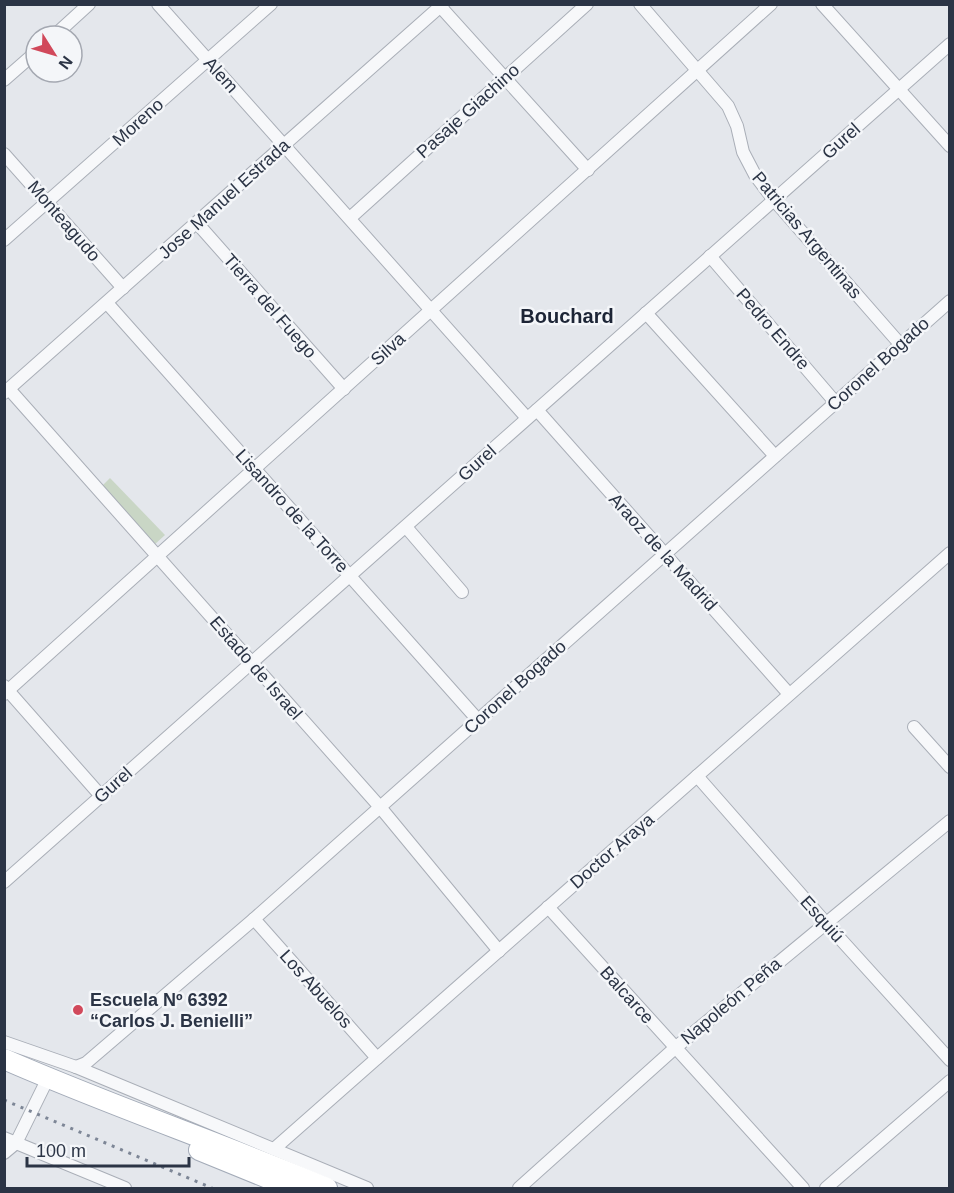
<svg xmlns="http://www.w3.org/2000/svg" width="954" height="1193" font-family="Helvetica,sans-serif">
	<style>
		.green { fill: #c9d6c5 }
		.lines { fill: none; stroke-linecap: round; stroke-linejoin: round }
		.minor-casing { stroke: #a9aeb7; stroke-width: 14 }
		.primary-casing { stroke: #a3abb8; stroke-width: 22 }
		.minor { stroke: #f7f8fa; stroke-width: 12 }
		.primary { stroke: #fff; stroke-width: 20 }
		.rail { stroke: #7d8696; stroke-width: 3; stroke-dasharray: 3 6; stroke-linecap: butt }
		.poi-dot { fill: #d1495b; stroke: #f4f6f9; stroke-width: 2 }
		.labels { text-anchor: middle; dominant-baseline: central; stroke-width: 5; stroke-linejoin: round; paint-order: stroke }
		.street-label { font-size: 18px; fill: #2b3445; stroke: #f4f6f9 }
		.poi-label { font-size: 18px; font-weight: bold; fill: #2b3445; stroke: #f4f6f9; text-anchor: start }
		.neighbourhood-label { font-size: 20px; font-weight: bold; fill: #1d2536; stroke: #f4f6f9 }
	</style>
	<rect width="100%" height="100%" fill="#e4e7ec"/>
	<polygon class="green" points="110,478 165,535 154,545 101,487"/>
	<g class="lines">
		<defs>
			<g id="minor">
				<polyline points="158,4 527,418"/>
				<polyline points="438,4 588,170"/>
				<polyline points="640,4 728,106 737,126 743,152 755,175 774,200 900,344"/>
				<polyline points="822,4 950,146"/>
				<polyline points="54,36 89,4"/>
				<polyline points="4,80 36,52"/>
				<polyline points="4,154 123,288"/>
				<polyline points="350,218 587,4"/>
				<polyline points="197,223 344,389"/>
				<polyline points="4,240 271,4"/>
				<polyline points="710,256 835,402"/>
				<polyline points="107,303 478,720"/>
				<polyline points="646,313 775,456"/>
				<polyline points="9,389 380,807 499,951"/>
				<polyline points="4,393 443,4"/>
				<polyline points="537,410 789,694"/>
				<polyline points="406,527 462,592"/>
				<polyline points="4,686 101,796"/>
				<polyline points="4,694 771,4"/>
				<polyline points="914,727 950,767"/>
				<polyline points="697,776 825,922 950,1060"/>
				<polyline points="4,882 950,44"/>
				<polyline points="548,907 803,1188"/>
				<polyline points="254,919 377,1058"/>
				<polyline points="4,1042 76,1067 367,1188"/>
				<polyline points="76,1067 86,1063 254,919 950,301"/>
				<polyline points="4,1138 125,1188"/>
				<polyline points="274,1149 950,553"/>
				<polyline points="4,1153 16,1143 48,1078"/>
				<polyline points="519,1188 675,1048 950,821"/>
				<polyline points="826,1188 950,1081"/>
			</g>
			<g id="primary">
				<path d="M4,1059c107,47 217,84 323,129"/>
				<polyline points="199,1150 292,1188"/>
			</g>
		</defs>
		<use href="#minor" class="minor-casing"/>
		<use href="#primary" class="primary-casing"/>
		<use href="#minor" class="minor"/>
		<use href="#primary" class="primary"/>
		<polyline class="rail" points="4,1100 212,1188"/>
	</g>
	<circle class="poi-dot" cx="78" cy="1010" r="6"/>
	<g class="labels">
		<g class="street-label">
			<text transform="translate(221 75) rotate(48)">Alem</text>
			<text transform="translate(468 111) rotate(-42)">Pasaje Giachino</text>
			<text transform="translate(138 122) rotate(-42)">Moreno</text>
			<text transform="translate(841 141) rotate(-42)">Gurel</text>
			<text transform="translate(224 199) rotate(-42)">Jose Manuel Estrada</text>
			<text transform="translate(64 221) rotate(49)">Monteagudo</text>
			<text transform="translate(807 235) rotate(50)">Patricias Argentinas</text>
			<text transform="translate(270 306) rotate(49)">Tierra del Fuego</text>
			<text transform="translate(773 329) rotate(49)">Pedro Endre</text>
			<text transform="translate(388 349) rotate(-42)">Silva</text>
			<text transform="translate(878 364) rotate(-42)">Coronel Bogado</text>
			<text transform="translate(477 463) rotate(-42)">Gurel</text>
			<text transform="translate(292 511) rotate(48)">Lisandro de la Torre</text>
			<text transform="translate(663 552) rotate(48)">Araoz de la Madrid</text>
			<text transform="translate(256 668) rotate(49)">Estado de Israel</text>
			<text transform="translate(515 687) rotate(-42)">Coronel Bogado</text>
			<text transform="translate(113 785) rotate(-42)">Gurel</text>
			<text transform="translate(612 851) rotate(-41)">Doctor Araya</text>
			<text transform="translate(822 919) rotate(48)">Esquiú</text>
			<text transform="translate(316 989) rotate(48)">Los Abuelos</text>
			<text transform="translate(627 995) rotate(48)">Balcarce</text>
			<text transform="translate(731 1001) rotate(-40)">Napoleón Peña</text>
		</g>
		<g class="poi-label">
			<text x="90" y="1000">Escuela Nº 6392<tspan x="90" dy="21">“Carlos J. Benielli”</tspan></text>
		</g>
		<g class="neighbourhood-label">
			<text x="567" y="316">Bouchard</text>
		</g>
	</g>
	<rect width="954" height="1193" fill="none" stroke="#2b3445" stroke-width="12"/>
	<g transform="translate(54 54) rotate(127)"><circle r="28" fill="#f4f6f9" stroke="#a4a8b1" stroke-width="1.5"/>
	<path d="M0-4.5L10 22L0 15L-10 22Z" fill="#d1495b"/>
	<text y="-9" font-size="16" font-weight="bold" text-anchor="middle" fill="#2b3445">N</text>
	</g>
	<path d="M27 1157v9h162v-9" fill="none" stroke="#2b3445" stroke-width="3"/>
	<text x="36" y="1157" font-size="18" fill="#2b3445" stroke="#f4f6f9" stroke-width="4.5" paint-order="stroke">100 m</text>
</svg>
